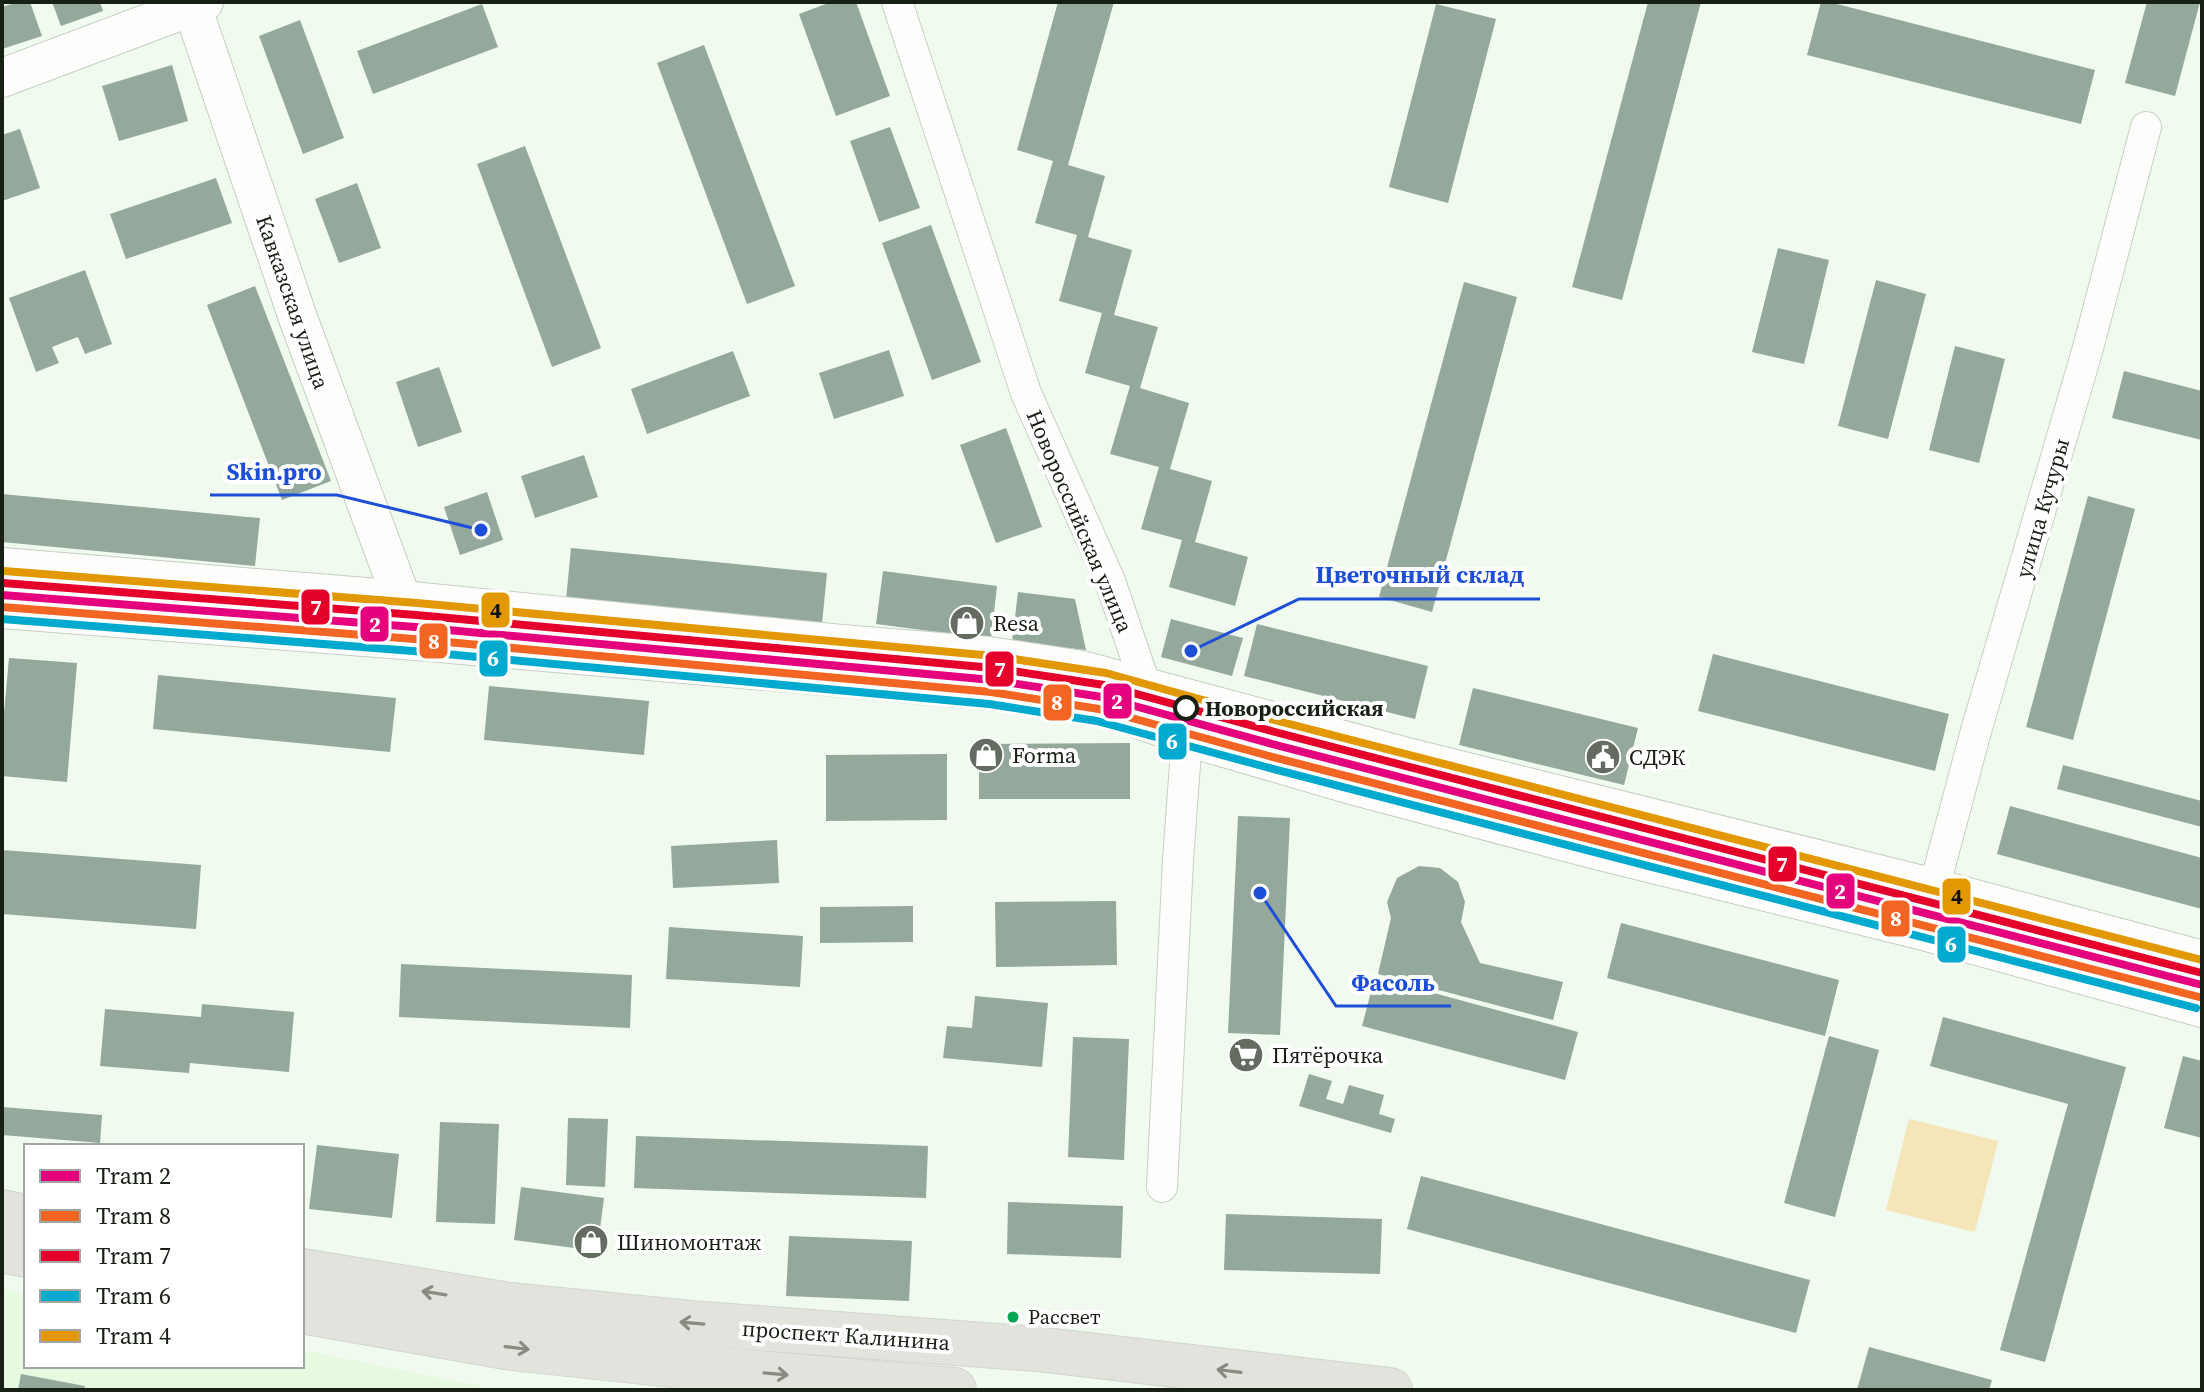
<svg xmlns="http://www.w3.org/2000/svg" width="2204" height="1392" font-family="'Source Serif 4',serif">
	<style>
		.built { fill: #e8f9e1 }
		.green { fill: #f6e5b8 }
		.building { fill: #94a89c }
		.lines { fill: none; stroke-linecap: round; stroke-linejoin: round }
		.minor-casing { stroke: #c7cfc4; stroke-width: 32 }
		.tertiary-casing { stroke: #c7cfc4; stroke-width: 40 }
		.primary-casing { stroke: #d0d5ce; stroke-width: 46 }
		.minor { stroke: #fdfefc; stroke-width: 30 }
		.tertiary { stroke: #fdfefc; stroke-width: 38 }
		.primary { stroke: #e2e3dc; stroke-width: 44 }
		.tram-1-casing { stroke: #fff; stroke-width: 14 }
		.tram-2-casing { stroke: #fff; stroke-width: 14 }
		.tram-3-casing { stroke: #fff; stroke-width: 14 }
		.tram-4-casing { stroke: #fff; stroke-width: 14 }
		.tram-5-casing { stroke: #fff; stroke-width: 14 }
		.tram-1 { stroke: #e5007d; stroke-width: 8 }
		.tram-2 { stroke: #f26522; stroke-width: 8 }
		.tram-3 { stroke: #e4002b; stroke-width: 8 }
		.tram-4 { stroke: #00a9ce; stroke-width: 8 }
		.tram-5 { stroke: #e19802; stroke-width: 8 }
		.oneway { stroke: #878b82 }
		.stop-dot { fill: #fff; stroke: #181f15; stroke-width: 4 }
		.bus-dot { fill: #00a651; stroke: #fff; stroke-width: 3 }
		.labels { text-anchor: middle; dominant-baseline: central; stroke-width: 8; stroke-linejoin: round; paint-order: stroke }
		.bus-label { font-size: 20px; fill: #181f15; stroke: #fff; text-anchor: start }
		.street-label { font-size: 22px; fill: #181f15; stroke: #fff }
		.poi-label { font-size: 22px; fill: #181f15; stroke: #fff; text-anchor: start }
		.stop-label { font-size: 22px; font-weight: bold; fill: #181f15; stroke: #fff; text-anchor: start }
		.leader { fill: none; stroke: #1d4ed8; stroke-width: 3 }
		.callout-dot { fill: #1d4ed8; stroke: #fff; stroke-width: 3 }
		.callout-label { font-size: 24px; text-anchor: middle; font-weight: bold; fill: #1d4ed8; stroke: #fff; stroke-width: 8; stroke-linejoin: round; paint-order: stroke }
		.line-badge { stroke: #fff; stroke-width: 3 }
		.badge-label { font-size: 22px; text-anchor: middle; font-weight: bold; fill: #fff }
		.pale-badge-label { font-size: 22px; text-anchor: middle; font-weight: bold; fill: #111 }
	</style>
	<rect width="100%" height="100%" fill="#f1faee"/>
	<polygon class="built" points="2,1289 26,1294 26,1366 302,1366 302,1350 501,1390 2,1390"/>
	<polygon class="green" points="1909,1119 1998,1141 1975,1232 1886,1210"/>
	<g class="building">
		<polygon points="18,2 30,2 42,36 2,49 2,7"/>
		<polygon points="52,2 100,2 103,11 61,26"/>
		<polygon points="831,2 856,2 890,96 836,116 799,14"/>
		<polygon points="1058,2 1114,2 1068,165 1105,176 1088,237 1132,250 1114,315 1158,327 1140,388 1189,403 1170,469 1212,481 1195,542 1248,557 1235,606 1169,587 1182,540 1141,529 1159,467 1110,454 1130,386 1085,373 1102,313 1059,301 1077,235 1035,223 1053,161 1017,150"/>
		<polygon points="1648,2 1701,2 1622,300 1572,287"/>
		<polygon points="1821,2 1829,2 2095,70 2081,124 1807,55"/>
		<polygon points="2147,2 2200,2 2175,96 2125,83"/>
		<polygon points="482,4 498,47 373,94 357,51"/>
		<polygon points="1436,4 1496,19 1448,203 1389,187"/>
		<polygon points="300,20 344,138 303,154 259,36"/>
		<polygon points="704,45 795,286 747,304 657,63"/>
		<polygon points="172,65 188,121 119,141 102,86"/>
		<polygon points="890,127 920,208 879,222 850,141"/>
		<polygon points="20,129 40,188 2,201 2,135"/>
		<polygon points="525,146 601,348 552,367 477,164"/>
		<polygon points="216,178 232,223 126,259 110,214"/>
		<polygon points="357,183 381,248 339,263 315,199"/>
		<polygon points="931,225 981,362 932,380 882,243"/>
		<polygon points="1778,248 1829,260 1804,364 1752,352"/>
		<polygon points="85,270 112,344 85,354 78,337 67,341 52,347 59,363 36,372 9,298"/>
		<polygon points="1876,280 1926,294 1888,439 1838,426"/>
		<polygon points="1464,282 1517,297 1432,612 1379,597"/>
		<polygon points="255,286 331,481 282,500 207,305"/>
		<polygon points="1955,346 2005,359 1979,463 1929,450"/>
		<polygon points="889,350 904,396 834,419 819,373"/>
		<polygon points="733,351 750,396 647,434 631,389"/>
		<polygon points="439,367 462,432 418,447 396,382"/>
		<polygon points="2124,371 2202,391 2202,440 2112,418"/>
		<polygon points="1006,428 1042,527 996,543 960,445"/>
		<polygon points="584,455 598,497 535,518 521,476"/>
		<polygon points="487,492 503,540 460,555 444,507"/>
		<polygon points="2,494 260,518 255,566 2,542"/>
		<polygon points="2088,496 2135,509 2073,740 2026,727"/>
		<polygon points="571,548 827,573 822,624 566,600"/>
		<polygon points="883,571 997,586 991,639 876,624"/>
		<polygon points="1018,592 1075,599 1086,650 1012,642"/>
		<polygon points="1171,619 1243,638 1232,676 1161,657"/>
		<polygon points="1257,624 1428,666 1415,719 1244,676"/>
		<polygon points="1713,654 1949,714 1935,771 1698,711"/>
		<polygon points="9,658 77,663 67,782 2,776 2,735"/>
		<polygon points="158,675 396,698 390,752 153,729"/>
		<polygon points="489,686 649,701 644,755 484,740"/>
		<polygon points="1473,688 1638,728 1624,785 1459,745"/>
		<polygon points="1130,743 1130,799 979,799 979,744"/>
		<polygon points="947,754 947,820 826,821 826,755"/>
		<polygon points="2063,765 2202,801 2202,827 2057,789"/>
		<polygon points="2010,806 2202,858 2202,909 1997,854"/>
		<polygon points="1238,816 1290,818 1280,1035 1228,1033"/>
		<polygon points="777,840 779,883 673,888 671,846"/>
		<polygon points="2,850 201,865 196,929 2,914"/>
		<polygon points="1419,866 1440,868 1458,882 1465,902 1461,922 1480,963 1563,982 1553,1020 1378,974 1391,918 1387,902 1397,878"/>
		<polygon points="1116,901 1117,965 996,967 995,902"/>
		<polygon points="913,906 913,942 820,943 820,907"/>
		<polygon points="1621,923 1839,980 1825,1036 1607,978"/>
		<polygon points="669,927 803,936 800,987 666,979"/>
		<polygon points="401,964 632,975 630,1028 399,1017"/>
		<polygon points="1375,977 1578,1032 1565,1080 1362,1026"/>
		<polygon points="975,996 1048,1003 1042,1067 943,1058 947,1026 972,1028"/>
		<polygon points="202,1004 294,1012 289,1072 190,1063 189,1073 100,1066 105,1009 201,1017"/>
		<polygon points="1943,1017 2126,1067 2045,1362 2000,1350 2068,1104 1930,1066"/>
		<polygon points="1829,1036 1879,1050 1835,1217 1784,1203"/>
		<polygon points="1073,1037 1129,1039 1124,1160 1068,1157"/>
		<polygon points="2183,1056 2202,1061 2202,1138 2164,1128"/>
		<polygon points="1309,1074 1332,1081 1326,1099 1343,1104 1349,1085 1384,1095 1379,1114 1395,1119 1391,1133 1299,1106"/>
		<polygon points="2,1107 102,1115 100,1143 2,1135"/>
		<polygon points="568,1118 608,1119 605,1187 566,1185"/>
		<polygon points="440,1122 499,1124 495,1224 436,1222"/>
		<polygon points="636,1136 928,1146 926,1198 634,1188"/>
		<polygon points="317,1145 399,1154 392,1218 309,1209"/>
		<polygon points="1421,1176 1810,1280 1796,1333 1407,1229"/>
		<polygon points="521,1187 604,1198 597,1251 514,1240"/>
		<polygon points="1008,1202 1123,1206 1121,1258 1007,1254"/>
		<polygon points="1226,1214 1382,1219 1380,1274 1224,1270"/>
		<polygon points="789,1236 912,1241 909,1301 786,1296"/>
		<polygon points="1869,1347 1992,1380 1989,1390 1857,1390"/>
		<polygon points="21,1374 85,1386 84,1390 18,1390"/>
	</g>
	<g class="lines">
		<defs>
			<g id="minor">
				<polyline points="897,2 1026,393 1110,581 1146,687 1187,737 1178,860 1162,1187"/>
				<polyline points="1934,888 1976,731 2088,348 2146,127"/>
			</g>
			<g id="tertiary">
				<polyline points="192,6 298,318 402,600"/>
				<polyline points="2,78 204,2"/>
				<polyline points="2,567 402,600 841,644 989,656 1082,670 1407,757 1934,888 2202,960"/>
				<polyline points="2,609 416,641 869,680 1000,692 1117,711 1187,737 1355,786 1592,849 1916,929 2202,1008"/>
			</g>
			<g id="primary">
				<polyline points="2,1212 26,1217"/>
				<polyline points="2,1250 26,1255"/>
				<polyline points="302,1271 509,1305 690,1323 1037,1349 1390,1390"/>
				<polyline points="302,1311 512,1348 690,1367 954,1390"/>
			</g>
		</defs>
		<use href="#minor" class="minor-casing"/>
		<use href="#tertiary" class="tertiary-casing"/>
		<use href="#primary" class="primary-casing"/>
		<use href="#minor" class="minor"/>
		<use href="#tertiary" class="tertiary"/>
		<use href="#primary" class="primary"/>
		<defs>
			<polyline id="tram-1" points="2,595 415,627 992,680 1102,697 1272,744 2202,985"/>
			<polyline id="tram-2" points="2,607 414,639 991,692 1099,709 1269,756 2199,997"/>
			<polyline id="tram-3" points="3,583 416,615 993,668 1104,685 1275,732 2202,973"/>
			<polyline id="tram-4" points="2,619 413,651 989,704 1097,721 1266,767 2196,1008"/>
			<polyline id="tram-5" points="4,571 417,603 994,656 1106,673 1278,721 2202,960"/>
		</defs>
		<use href="#tram-1" class="tram-1-casing"/>
		<use href="#tram-2" class="tram-2-casing"/>
		<use href="#tram-3" class="tram-3-casing"/>
		<use href="#tram-4" class="tram-4-casing"/>
		<use href="#tram-5" class="tram-5-casing"/>
		<use href="#tram-1" class="tram-1"/>
		<use href="#tram-2" class="tram-2"/>
		<use href="#tram-3" class="tram-3"/>
		<use href="#tram-4" class="tram-4"/>
		<use href="#tram-5" class="tram-5"/>
	</g>
	<defs><path id="oneway-shaft" d="M-6 0H5M1.5-3L5.5 0L1.5 3" fill="none" stroke-width="1.6" stroke-linecap="round" stroke-linejoin="round" transform="scale(2)"/></defs>
	<g class="oneway">
		<use href="#oneway-shaft" transform="translate(434 1293) rotate(-171)"/>
		<use href="#oneway-shaft" transform="translate(692 1323) rotate(-175)"/>
		<use href="#oneway-shaft" transform="translate(517 1348) rotate(7)"/>
		<use href="#oneway-shaft" transform="translate(1229 1371) rotate(-173)"/>
		<use href="#oneway-shaft" transform="translate(776 1374) rotate(5)"/>
	</g>
	<defs>
		<symbol id="shop-disc" viewBox="-11 -11 22 22"><circle r="9.5" fill="#646c61" stroke="#fff"/><path d="M-5-2.5h2.3a2.7 3.5 0 0 1 5.4 0H5L5.5 6h-11ZM-1.5-2.5h3a1.5 2.3 0 0 0-3 0Z" fill="#fff"/></symbol>
		<symbol id="civic-disc" viewBox="-11 -11 22 22"><circle r="9.5" fill="#646c61" stroke="#fff"/><path d="M-.6-6.5H3V-4.5H.6V-3L4-1V1h2V6H-6V1h2V-1L-.6-3ZM-1.2 2.5V6h2.4V2.5Z" fill="#fff"/></symbol>
		<symbol id="supermarket-disc" viewBox="-11 -11 22 22"><circle r="9.5" fill="#646c61" stroke="#fff"/><path d="M-6-5.5h2.5l.6 2H6L4.5 2H-2.5L-4.4-4H-6ZM-1.5 3.2a1.3 1.3 0 1 0 .1 0ZM3 3.2a1.3 1.3 0 1 0 .1 0Z" fill="#fff"/></symbol>
	</defs>
	<g fill-rule="evenodd">
		<use href="#shop-disc" x="947" y="603" width="40" height="40"/>
		<use href="#shop-disc" x="966" y="735" width="40" height="40"/>
		<use href="#civic-disc" x="1583" y="737" width="40" height="40"/>
		<use href="#supermarket-disc" x="1226" y="1035" width="40" height="40"/>
		<use href="#shop-disc" x="571" y="1222" width="40" height="40"/>
	</g>
	<circle class="stop-dot" cx="1186" cy="708" r="11"/>
	<circle class="bus-dot" cx="1013" cy="1317" r="7"/>
	<g class="labels">
		<g class="bus-label">
			<text x="1028" y="1317">Рассвет</text>
		</g>
		<g class="street-label">
			<text transform="translate(293 302) rotate(71)">Кавказская улица</text>
			<text transform="translate(2042 508) rotate(-74)">улица Кучуры</text>
			<text transform="translate(1080 521) rotate(67)">Новороссийская улица</text>
			<text transform="translate(846 1335) rotate(4)">проспект Калинина</text>
		</g>
		<g class="poi-label">
			<text x="993" y="623">Resa</text>
			<text x="1012" y="755">Forma</text>
			<text x="1629" y="757">СДЭК</text>
			<text x="1272" y="1055">Пятёрочка</text>
			<text x="617" y="1242">Шиномонтаж</text>
		</g>
		<g class="stop-label">
			<text x="1205" y="708">Новороссийская</text>
		</g>
	</g>
	<path class="leader" d="M481 530L337 495H210M1191 651L1299 599H1540M1260 893L1336 1006H1451"/>
	<g class="callout-dot">
		<circle cx="481" cy="530" r="8"/>
		<circle cx="1191" cy="651" r="8"/>
		<circle cx="1260" cy="893" r="8"/>
	</g>
	<g class="callout-label">
		<text x="274" y="480">Skin.pro</text>
		<text x="1420" y="583">Цветочный склад</text>
		<text x="1393" y="991">Фасоль</text>
	</g>
	<g class="line-badge">
		<rect x="300" y="588" width="31" height="38" rx="8" fill="#e4002b"/>
		<rect x="480" y="591" width="31" height="38" rx="8" fill="#e19802"/>
		<rect x="359" y="605" width="31" height="38" rx="8" fill="#e5007d"/>
		<rect x="418" y="622" width="31" height="38" rx="8" fill="#f26522"/>
		<rect x="478" y="639" width="31" height="39" rx="8" fill="#00a9ce"/>
		<rect x="984" y="650" width="31" height="38" rx="8" fill="#e4002b"/>
		<rect x="1102" y="682" width="31" height="38" rx="8" fill="#e5007d"/>
		<rect x="1042" y="683" width="31" height="39" rx="8" fill="#f26522"/>
		<rect x="1157" y="722" width="31" height="39" rx="8" fill="#00a9ce"/>
		<rect x="1767" y="845" width="31" height="38" rx="8" fill="#e4002b"/>
		<rect x="1825" y="872" width="31" height="38" rx="8" fill="#e5007d"/>
		<rect x="1941" y="877" width="31" height="39" rx="8" fill="#e19802"/>
		<rect x="1880" y="899" width="31" height="39" rx="8" fill="#f26522"/>
		<rect x="1936" y="925" width="31" height="39" rx="8" fill="#00a9ce"/>
	</g>
	<g class="badge-label">
		<text x="316" y="615">7</text>
		<text x="375" y="632">2</text>
		<text x="434" y="649">8</text>
		<text x="493" y="666">6</text>
		<text x="1000" y="677">7</text>
		<text x="1117" y="709">2</text>
		<text x="1057" y="710">8</text>
		<text x="1172" y="749">6</text>
		<text x="1782" y="872">7</text>
		<text x="1840" y="899">2</text>
		<text x="1896" y="926">8</text>
		<text x="1951" y="952">6</text>
	</g>
	<g class="pale-badge-label">
		<text x="496" y="618">4</text>
		<text x="1957" y="904">4</text>
	</g>
	<rect width="2204" height="1392" fill="none" stroke="#181f15" stroke-width="8"/>
	<rect x="24" y="1144" width="280" height="224" fill="#ffffff" stroke="#a3a5a1" stroke-width="2"/>
	<rect x="40" y="1170" width="40" height="12" fill="#e5007d" stroke="#a3a5a1" stroke-width="2"/>
	<text x="96" y="1184" font-size="24" fill="#181f15">Tram 2</text>
	<rect x="40" y="1210" width="40" height="12" fill="#f26522" stroke="#a3a5a1" stroke-width="2"/>
	<text x="96" y="1224" font-size="24" fill="#181f15">Tram 8</text>
	<rect x="40" y="1250" width="40" height="12" fill="#e4002b" stroke="#a3a5a1" stroke-width="2"/>
	<text x="96" y="1264" font-size="24" fill="#181f15">Tram 7</text>
	<rect x="40" y="1290" width="40" height="12" fill="#00a9ce" stroke="#a3a5a1" stroke-width="2"/>
	<text x="96" y="1304" font-size="24" fill="#181f15">Tram 6</text>
	<rect x="40" y="1330" width="40" height="12" fill="#e19802" stroke="#a3a5a1" stroke-width="2"/>
	<text x="96" y="1344" font-size="24" fill="#181f15">Tram 4</text>
</svg>
